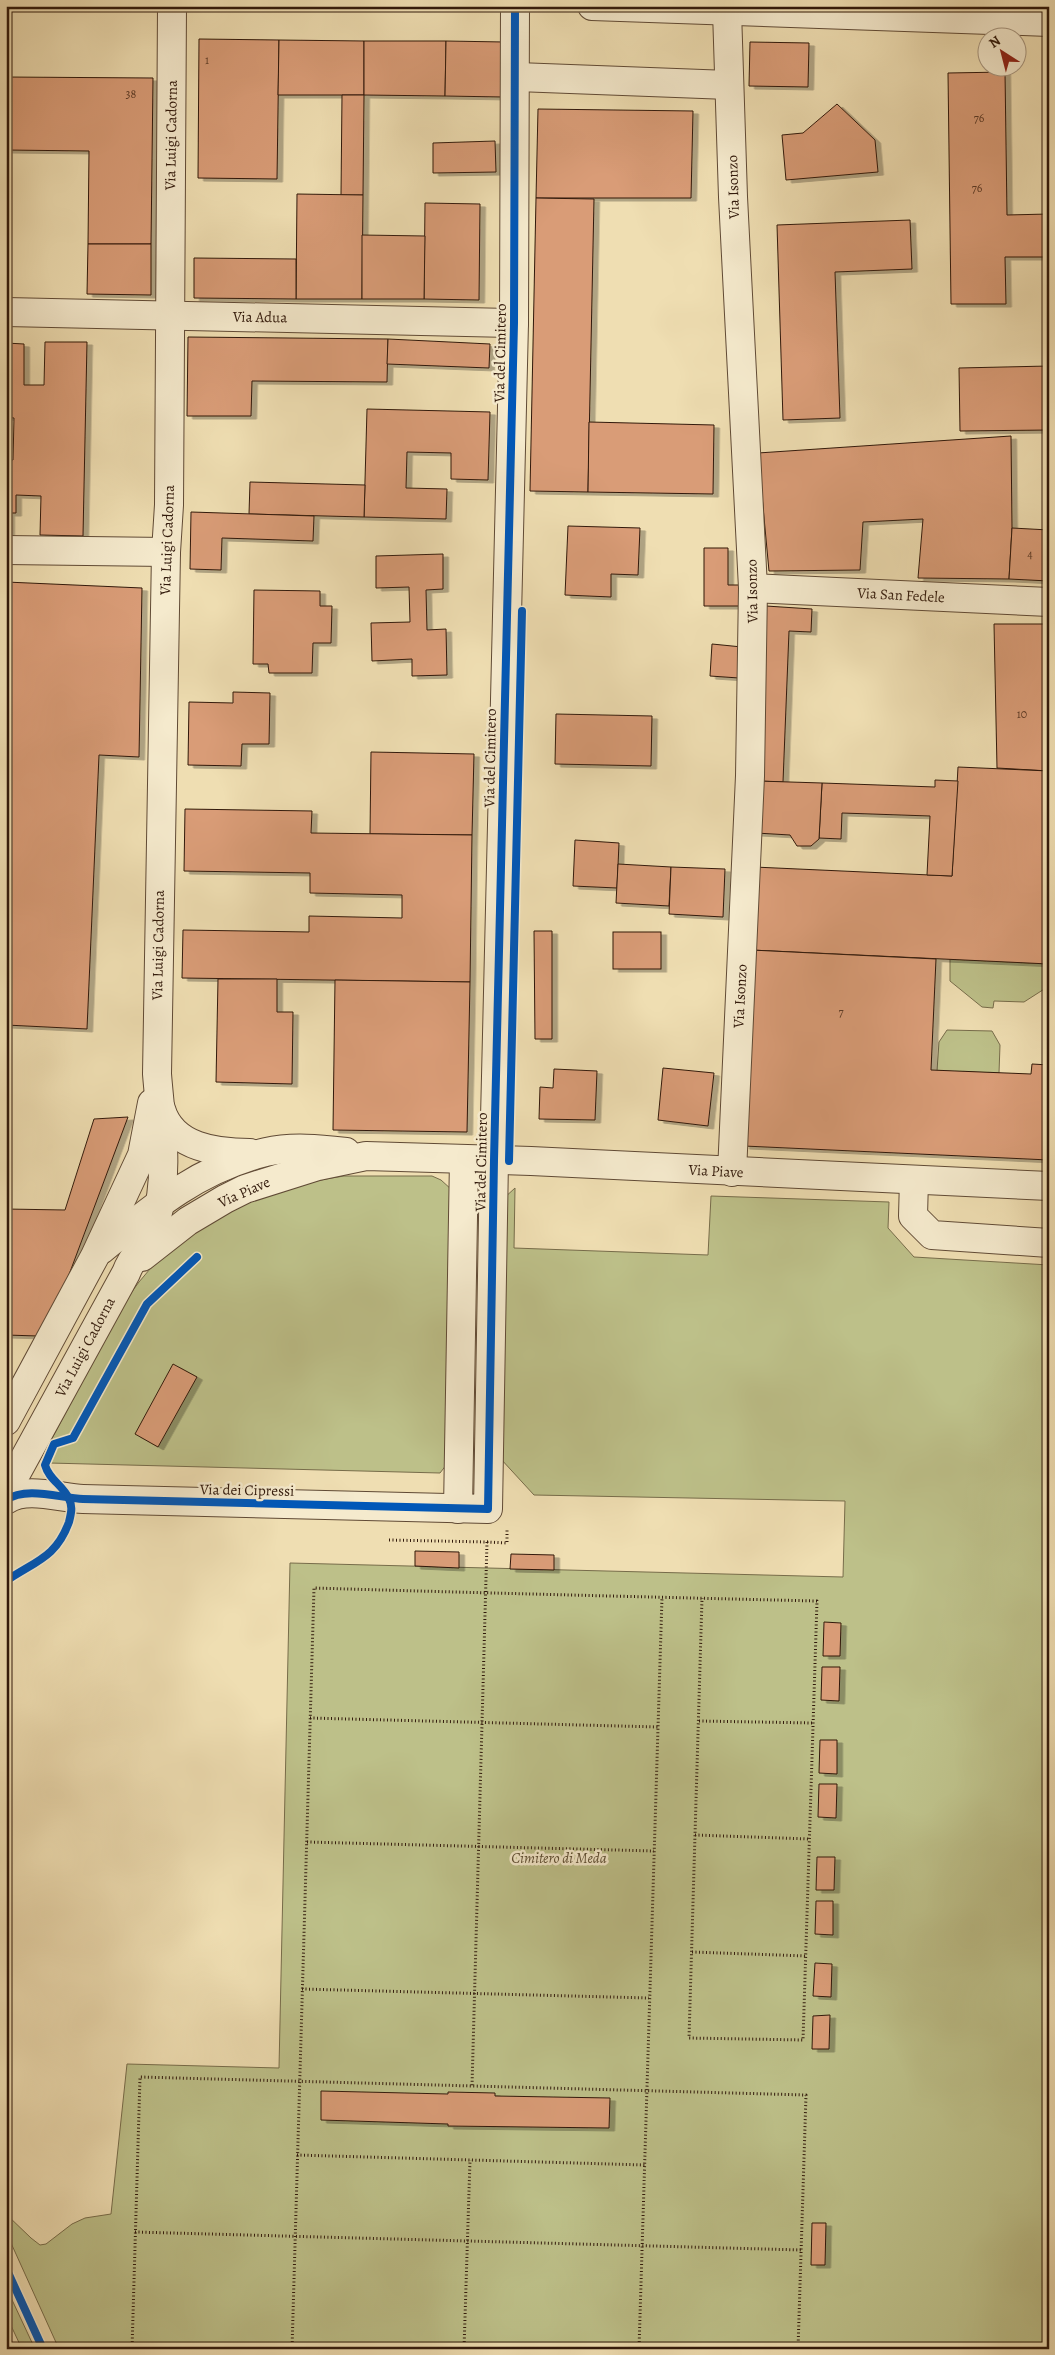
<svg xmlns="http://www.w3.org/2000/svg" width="1055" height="2355" font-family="Alegreya,serif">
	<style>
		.green { fill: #bdc089; stroke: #776c4a }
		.building { fill: #d99c77; stroke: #31190b; filter: url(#shadow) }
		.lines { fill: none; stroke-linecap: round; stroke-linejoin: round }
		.minor-casing { stroke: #604a35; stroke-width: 30 }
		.path { stroke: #31190b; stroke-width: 3; stroke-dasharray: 1 2.5; stroke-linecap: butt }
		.minor { stroke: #f5eacd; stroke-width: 28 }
		.cycleway-casing { stroke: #f5eacd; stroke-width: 11 }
		.cycleway { stroke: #0057b8; stroke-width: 8 }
		.labels { text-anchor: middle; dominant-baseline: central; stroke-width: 5; stroke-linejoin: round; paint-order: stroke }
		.number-label { font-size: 12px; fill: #5b3a26 }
		.street-label { font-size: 15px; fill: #31190b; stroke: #f5eacd }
		.park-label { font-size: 15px; font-style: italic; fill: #5b4b31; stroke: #f5eacd }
	</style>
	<defs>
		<filter id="shadow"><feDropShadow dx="5.5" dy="3" stdDeviation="0" flood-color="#0004"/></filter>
	</defs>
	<rect width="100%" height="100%" fill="#efdeb2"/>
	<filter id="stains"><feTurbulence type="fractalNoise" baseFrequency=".004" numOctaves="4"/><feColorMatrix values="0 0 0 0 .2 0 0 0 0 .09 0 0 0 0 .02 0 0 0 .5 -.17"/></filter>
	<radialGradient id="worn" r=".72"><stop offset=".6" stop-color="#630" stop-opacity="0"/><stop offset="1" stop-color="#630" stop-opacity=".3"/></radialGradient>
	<g class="green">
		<polygon points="950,959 1049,964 1049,986 1024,1002 994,1001 993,1008 982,1007 950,981"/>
		<polygon points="947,1030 992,1031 1000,1045 999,1073 937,1071 939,1042"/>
		<path d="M344,1176h88l9,4 11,10 -5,274 -7,9 -391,-10 8,-14 -8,-5c17,-32 34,-64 52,-97 12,-22 23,-46 38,-65 49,-62 129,-95 205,-106z"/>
		<polygon points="515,1188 514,1248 708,1255 711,1196 889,1202 888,1228 914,1257 1049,1265 1049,2349 59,2349 6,2232 6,2214 31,2238 40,2245 46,2244 72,2224 85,2218 111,2214 127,2064 279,2068 290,1563 843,1577 845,1501 534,1495 500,1458 503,1199"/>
		<polygon points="6,2287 35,2349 22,2349 6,2315"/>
	</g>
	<g class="building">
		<polygon points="199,39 279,40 277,179 198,178"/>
		<polygon points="279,40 364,41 364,95 278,95"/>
		<polygon points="364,41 446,41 445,96 364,95"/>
		<polygon points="446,41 504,42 503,97 445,96"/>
		<polygon points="750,42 809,43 808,87 749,86"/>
		<polygon points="1005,72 1007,215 1049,214 1049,257 1005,257 1006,304 951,304 948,73"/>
		<polygon points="6,77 153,78 151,244 88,244 89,151 6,150"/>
		<polygon points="342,95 364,95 363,195 341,195"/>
		<polygon points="837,104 875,140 878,172 786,180 782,135 803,133"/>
		<polygon points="538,109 693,111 691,198 536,198"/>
		<polygon points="495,141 496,172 433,173 433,143"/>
		<polygon points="297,194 363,195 362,299 296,299"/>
		<polygon points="536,198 594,199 588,492 530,491"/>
		<polygon points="425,203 480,204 479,300 424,299"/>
		<polygon points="910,220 912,269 835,272 840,418 783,420 777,225"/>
		<polygon points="362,235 425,236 424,299 362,299"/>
		<polygon points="88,244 151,244 151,295 87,294"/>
		<polygon points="194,258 296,259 296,299 194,298"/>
		<polygon points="188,337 388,339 387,382 252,381 251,416 187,416"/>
		<polygon points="388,339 490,344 489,368 387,364"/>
		<polygon points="45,342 87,342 83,536 40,535 41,496 16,495 16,513 9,513 9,532 6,532 6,460 13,460 14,418 6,417 6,343 24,344 24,385 44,385"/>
		<polygon points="1049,366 1049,430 960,431 959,368"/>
		<polygon points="367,409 490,412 488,480 451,479 451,453 407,452 406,488 447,489 446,519 364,517"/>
		<polygon points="589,422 714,425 713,494 588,492"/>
		<polygon points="1011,436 1012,528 1009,579 918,578 923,519 863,522 860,570 769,571 758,453"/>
		<polygon points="250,482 365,485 364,517 249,514"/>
		<polygon points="191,512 314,516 313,541 222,538 221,570 190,569"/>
		<polygon points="568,526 640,528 638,575 611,574 611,597 565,595"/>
		<polygon points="1012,528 1049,530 1049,581 1009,579"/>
		<polygon points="704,548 728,548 728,585 741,585 741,606 704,606"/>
		<polygon points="443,554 443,589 426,590 427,630 446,629 447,675 412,676 412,659 372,661 371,623 410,622 409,587 376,588 376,556"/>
		<polygon points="6,582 142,588 139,757 99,755 87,1029 6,1025"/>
		<polygon points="254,590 320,591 320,606 332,606 331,643 313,643 312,673 269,673 268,664 253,664"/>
		<polygon points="766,606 812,609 811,632 789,631 783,782 758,781"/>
		<polygon points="994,624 1049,624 1049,771 997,768"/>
		<polygon points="712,644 742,647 739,678 710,676"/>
		<polygon points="233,692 270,693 269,744 242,744 241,766 188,765 189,702 233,703"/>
		<polygon points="556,714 652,716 651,766 555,764"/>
		<polygon points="371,752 474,754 472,835 370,834"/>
		<polygon points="958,767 1049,771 1049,964 751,950 754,867 952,876"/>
		<polygon points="935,780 958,781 952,876 927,875 930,816 842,813 841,839 819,838 822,783 935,787"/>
		<polygon points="758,781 822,783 819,839 811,846 797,846 790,835 756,833"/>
		<polygon points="185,809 312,811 311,833 472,835 470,982 182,978 183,930 309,932 309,916 402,918 402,895 310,893 310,873 184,871"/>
		<polygon points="575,840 619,843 617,888 573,886"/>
		<polygon points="618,864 671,867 669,906 616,903"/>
		<polygon points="671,867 725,869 723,917 669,914"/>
		<polygon points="534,931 552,931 552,1039 535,1039"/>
		<rect x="613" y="932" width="48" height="37"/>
		<polygon points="751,950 936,959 931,1070 1031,1074 1032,1064 1049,1065 1049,1160 744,1146"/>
		<polygon points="218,979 277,979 277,1012 293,1012 292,1084 216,1082"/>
		<polygon points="335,980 470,982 467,1132 333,1130"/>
		<polygon points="663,1068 714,1073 708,1126 658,1120"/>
		<polygon points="554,1069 597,1071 595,1120 539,1119 540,1087 553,1088"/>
		<polygon points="128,1117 67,1280 38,1336 6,1335 6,1209 65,1210 94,1119"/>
		<polygon points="173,1364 197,1377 158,1447 135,1434"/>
		<polygon points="415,1551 459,1552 459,1568 415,1566"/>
		<polygon points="511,1554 554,1555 554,1570 510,1569"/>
		<polygon points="824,1622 841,1623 840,1656 823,1656"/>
		<polygon points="822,1667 840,1667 839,1701 821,1700"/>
		<polygon points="820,1740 837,1740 837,1774 819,1773"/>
		<polygon points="819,1784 837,1784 836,1818 818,1817"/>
		<polygon points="817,1857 835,1857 834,1890 816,1890"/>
		<polygon points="816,1901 833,1901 833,1935 815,1934"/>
		<polygon points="815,1963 832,1964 831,1997 813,1996"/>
		<polygon points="830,2015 829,2049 812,2049 813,2016"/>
		<polygon points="321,2091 448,2094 448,2092 495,2093 495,2096 610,2098 609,2128 448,2126 448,2124 321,2120"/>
		<polygon points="812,2223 826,2223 825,2265 811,2265"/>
	</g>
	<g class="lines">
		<defs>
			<g id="minor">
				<polyline points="592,6 1049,22"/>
				<polyline points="727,11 733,197 753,588 750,776 732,1172"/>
				<polyline points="517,77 729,85"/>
				<polyline points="6,312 514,323"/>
				<polyline points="6,550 166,552"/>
				<polyline points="753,588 1049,602"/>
				<path d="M161,1109c11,39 56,44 89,44"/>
				<polyline points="914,1180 913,1216 932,1235 1049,1243"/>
				<path d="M101,1250c52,-43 97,-81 165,-98 26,-6 54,-3 80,0"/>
				<polyline points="142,1257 188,1221 225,1199 245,1189 318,1166 366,1156 531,1161 1049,1186"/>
				<polyline points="6,1421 95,1256 142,1155 152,1103"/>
				<path d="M6,1492l120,-219c7,-19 23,-33 29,-49 15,-50 6,-100 2,-150l9,-522 3,-47 3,-499"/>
				<path d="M6,1500c20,-14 54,-2 77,-1l405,10 6,-349 20,-837 1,-317"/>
				<polyline points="458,1509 464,1159"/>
			</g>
		</defs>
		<use href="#minor" class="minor-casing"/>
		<g class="path">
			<polyline points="389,1540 487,1542 472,2086"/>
			<polyline points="487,1542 507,1543 507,1529"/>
			<polyline points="310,1718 658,1727"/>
			<polyline points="699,1721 813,1723"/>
			<polyline points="695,1835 809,1839"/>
			<polyline points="307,1842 654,1851"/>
			<polyline points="692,1952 806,1956"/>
			<polyline points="302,1989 649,1998"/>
			<polyline points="297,2155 645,2165"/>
			<polyline points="135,2232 801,2250"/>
			<polyline points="132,2349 140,2077 806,2095 798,2349"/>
			<path d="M292,2349l22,-761c168,5 335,9 503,13l-14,439 -114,-2 13,-440"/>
			<polyline points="464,2349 470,2160"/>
			<polyline points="639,2349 662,1597"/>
		</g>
		<use href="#minor" class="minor"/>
		<defs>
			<g id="cycleway">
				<polyline points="509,1161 522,611"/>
				<path d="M6,1500c20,-14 54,-2 77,-1l405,10 6,-349 20,-837 1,-317"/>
				<path d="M6,1581c29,-20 50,-23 63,-59 2,-8 4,-16 0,-23 -6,-14 -20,-19 -24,-34l9,-21 19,-6 74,-134 50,-47"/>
				<polyline points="6,2268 43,2349"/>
			</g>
		</defs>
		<use href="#cycleway" class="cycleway-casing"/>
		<use href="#cycleway" class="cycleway"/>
	</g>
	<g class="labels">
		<g class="number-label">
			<text x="207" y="60">1</text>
			<text x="131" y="94">38</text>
			<text x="979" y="118">76</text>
			<text x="977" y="188">76</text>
			<text x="1030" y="554">4</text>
			<text x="1022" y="714">10</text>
			<text x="841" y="1012">7</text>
		</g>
		<g class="street-label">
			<text transform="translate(171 135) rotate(-89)">Via Luigi Cadorna</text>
			<text transform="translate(733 187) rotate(-92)">Via Isonzo</text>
			<text transform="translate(260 317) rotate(1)">Via Adua</text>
			<text transform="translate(500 353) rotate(-89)">Via del Cimitero</text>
			<text transform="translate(167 540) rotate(-88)">Via Luigi Cadorna</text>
			<text transform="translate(752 591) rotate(-91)">Via Isonzo</text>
			<text transform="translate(901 595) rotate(3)">Via San Fedele</text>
			<text transform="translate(490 758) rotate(-89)">Via del Cimitero</text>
			<text transform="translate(158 945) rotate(-89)">Via Luigi Cadorna</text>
			<text transform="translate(740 996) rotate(-87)">Via Isonzo</text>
			<text transform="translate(481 1162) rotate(-89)">Via del Cimitero</text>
			<text transform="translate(716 1171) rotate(3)">Via Piave</text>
			<text transform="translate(244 1192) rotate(-24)">Via Piave</text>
			<text transform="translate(85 1347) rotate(-62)">Via Luigi Cadorna</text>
			<text transform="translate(247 1490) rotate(1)">Via dei Cipressi</text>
		</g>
		<g class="park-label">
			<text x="559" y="1858">Cimitero di Meda</text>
		</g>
	</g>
	<rect width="1055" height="2355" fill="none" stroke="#efdeb2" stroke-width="25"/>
	<rect x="8" y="8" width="1040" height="2340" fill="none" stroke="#31190b" stroke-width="2.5"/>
	<rect x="12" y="12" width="1030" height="2330" fill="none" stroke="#31190b"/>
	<g transform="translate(1002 52) rotate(324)"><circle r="24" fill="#f5eacd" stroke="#a7967f"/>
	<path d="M0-4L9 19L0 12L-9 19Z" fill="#8f2418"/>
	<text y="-8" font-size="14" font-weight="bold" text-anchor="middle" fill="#31190b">N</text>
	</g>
	<rect width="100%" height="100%" filter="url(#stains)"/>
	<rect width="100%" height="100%" fill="url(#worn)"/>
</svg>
